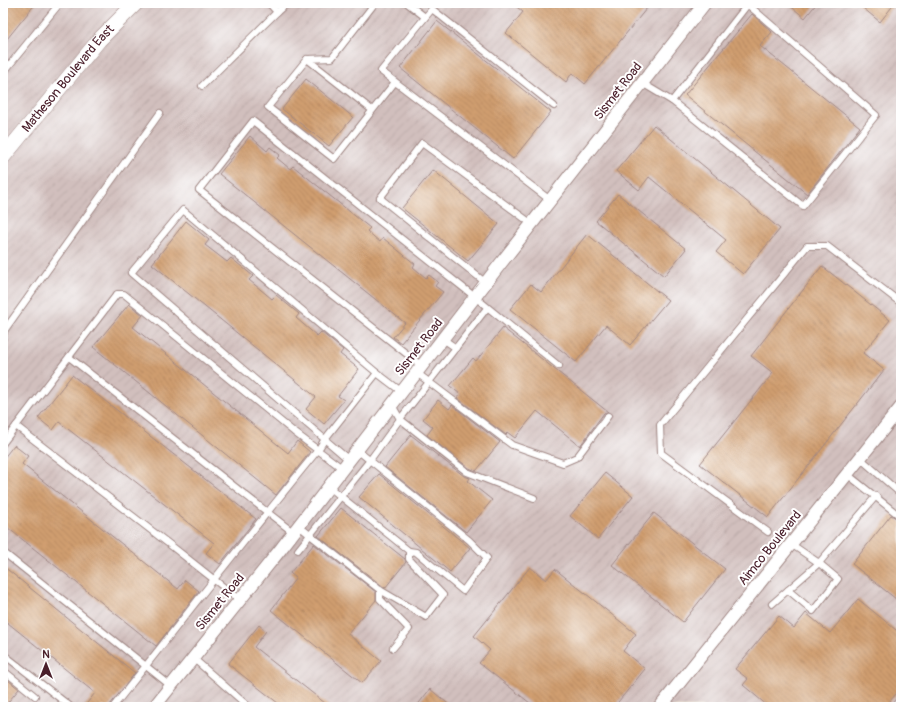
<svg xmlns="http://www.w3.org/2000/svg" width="904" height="710" font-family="Pangolin,sans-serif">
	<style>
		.industrial { fill: url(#industrial-furrows) }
		.building { fill: url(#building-back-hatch) }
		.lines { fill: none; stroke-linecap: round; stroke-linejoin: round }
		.service-casing { stroke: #a08784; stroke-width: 8 }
		.minor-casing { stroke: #a08784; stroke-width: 14 }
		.tertiary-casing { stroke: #a08784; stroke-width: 16 }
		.service { stroke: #fff; stroke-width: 6 }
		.minor { stroke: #fff; stroke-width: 12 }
		.tertiary { stroke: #fff; stroke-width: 15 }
		.labels { text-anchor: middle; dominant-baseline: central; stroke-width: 4; stroke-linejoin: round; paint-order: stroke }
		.street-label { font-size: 13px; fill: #4a1f2b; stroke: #fff }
	</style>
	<defs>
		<pattern id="industrial-furrows" width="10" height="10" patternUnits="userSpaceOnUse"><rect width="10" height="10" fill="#d1bfbd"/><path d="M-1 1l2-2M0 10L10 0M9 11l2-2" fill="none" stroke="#b5a4a3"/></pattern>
		<pattern id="building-back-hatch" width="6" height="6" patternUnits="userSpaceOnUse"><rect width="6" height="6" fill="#d09e6f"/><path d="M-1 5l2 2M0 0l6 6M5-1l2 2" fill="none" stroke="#ab805b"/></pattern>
	</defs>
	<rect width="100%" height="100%" fill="#fff"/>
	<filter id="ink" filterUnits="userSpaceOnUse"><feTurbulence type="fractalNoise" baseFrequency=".025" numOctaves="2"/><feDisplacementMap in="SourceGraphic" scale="8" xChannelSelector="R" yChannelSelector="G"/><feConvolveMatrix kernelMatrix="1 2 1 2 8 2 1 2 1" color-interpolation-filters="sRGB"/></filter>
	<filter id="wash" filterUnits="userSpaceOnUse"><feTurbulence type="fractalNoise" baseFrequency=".012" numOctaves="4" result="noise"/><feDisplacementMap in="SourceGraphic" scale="16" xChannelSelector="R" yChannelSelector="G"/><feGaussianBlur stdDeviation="0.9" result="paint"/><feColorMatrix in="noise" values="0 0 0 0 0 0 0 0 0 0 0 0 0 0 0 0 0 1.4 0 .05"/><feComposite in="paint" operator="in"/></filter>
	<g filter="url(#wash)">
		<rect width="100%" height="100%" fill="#f7efde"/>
		<rect class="industrial" x="3" y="3" width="898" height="704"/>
		<g id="blocks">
			<g class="building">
				<polygon points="3,3 36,3 3,44"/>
				<polygon points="512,3 651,3 585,84 572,73 566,82 506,33 523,12"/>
				<polygon points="787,3 817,3 805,18"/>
				<polygon points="857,3 895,3 880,22"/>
				<polygon points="752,14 772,32 760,46 860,127 807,194 685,95"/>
				<polygon points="437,21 551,112 513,159 400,68"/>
				<polygon points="306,79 353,117 329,146 282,109"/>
				<polygon points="654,125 780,229 743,274 716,252 726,240 649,177 639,190 616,171"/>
				<polygon points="250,136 267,151 270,147 280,155 277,158 290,169 293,166 303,174 370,228 367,231 380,242 383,238 415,264 413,267 426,278 429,275 438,282 435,286 443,292 401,343 393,337 405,323 219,174"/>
				<polygon points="433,170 499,224 468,261 402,208"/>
				<polygon points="618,194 686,249 664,276 596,221"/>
				<polygon points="186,221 209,240 205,245 227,262 231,258 253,276 249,280 272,299 276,295 299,314 296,318 317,336 321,332 343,350 340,354 359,369 338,396 344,400 324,424 306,409 316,397 152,264"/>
				<polygon points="587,234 668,300 630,345 606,325 576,362 510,309 531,284 541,292"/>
				<polygon points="822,266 890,320 863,353 884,370 768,517 700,464 773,373 751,356"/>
				<polygon points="129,304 143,315 133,327 288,453 297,441 310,452 276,495 93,347"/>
				<polygon points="503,328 608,412 604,413 580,446 537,411 515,438 507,432 506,435 457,398 460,394 450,386 473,358 476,361"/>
				<polygon points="72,375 256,519 220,564 206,553 214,543 59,422 53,430 38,418"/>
				<polygon points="438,400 449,409 452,405 500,442 476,471 469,468 427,435 433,427 423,419"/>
				<polygon points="411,435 464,476 470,478 468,481 492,500 466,532 385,467"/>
				<polygon points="14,445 28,456 22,464 178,589 185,580 199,591 156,646 3,524 3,459"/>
				<polygon points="605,473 633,496 598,539 570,516"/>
				<polygon points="379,474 470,548 450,572 359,497"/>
				<polygon points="341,508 405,559 406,562 385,588 318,536"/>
				<polygon points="654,513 725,569 683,622 612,565"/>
				<polygon points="891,515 901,521 901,603 852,564"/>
				<polygon points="314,544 376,592 376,600 348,634 381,661 362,683 271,610 296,578 290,573"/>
				<polygon points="3,566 135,673 109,707 84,707 95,693 3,619"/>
				<polygon points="530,567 546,580 555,569 636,634 623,651 645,669 614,707 535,707 479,663 490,650 474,636"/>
				<polygon points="858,599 901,634 901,688 885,707 769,707 743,685 748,679 735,669 779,616 794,628 806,613 830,633"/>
				<polygon points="259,625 266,631 254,647 330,707 283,707 228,664"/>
				<polygon points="3,676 19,689 4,707 3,707"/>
				<polygon points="430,689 452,707 416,707"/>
			</g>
		</g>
	</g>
	<g filter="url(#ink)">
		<use href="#blocks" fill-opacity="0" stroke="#a08784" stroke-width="1"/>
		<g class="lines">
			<defs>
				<g id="service">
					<polyline points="375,3 332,58 307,59 268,107 334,159 395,82"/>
					<polyline points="407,3 425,17"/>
					<polyline points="277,12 287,3"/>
					<polyline points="307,59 372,110"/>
					<polyline points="3,73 60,3"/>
					<polyline points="642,83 672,101 803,206 876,115 746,3"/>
					<polyline points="202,86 277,12 269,3"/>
					<polyline points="672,101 748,4"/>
					<polyline points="550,200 381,71 432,9 554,106"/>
					<polyline points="486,283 380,198 422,143 532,224"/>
					<polyline points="487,308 400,419 467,472 534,498"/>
					<polyline points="3,337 4,331 160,113"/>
					<polyline points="443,339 456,348"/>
					<polyline points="69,357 294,533"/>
					<polyline points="422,366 199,190 253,121 475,297 559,366"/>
					<polyline points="417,373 512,445 563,463 577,457 608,416"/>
					<polyline points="392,405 400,419 370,460 310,535 380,590 426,617 443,595 409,559 409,551"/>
					<polyline points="16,426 169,544 240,600"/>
					<polyline points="3,443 117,294 124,294 294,432 343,469"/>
					<polyline points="860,458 901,494"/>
					<polyline points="349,460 131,273 183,210 377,373 402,392"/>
					<polyline points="847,474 901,517"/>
					<polyline points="329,487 409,551 416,552 463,591 487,558 469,540 357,450"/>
					<polyline points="768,532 661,453 660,425 807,246 827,246 901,303"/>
					<polyline points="791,544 819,563 876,496"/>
					<polyline points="298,550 310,535 299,526"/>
					<polyline points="3,552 171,686"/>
					<polygon points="819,563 838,579 813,611 788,590"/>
					<polyline points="380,590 380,599 409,629 393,648"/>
					<polyline points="772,604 788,590"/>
					<polyline points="3,654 71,707"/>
					<polyline points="193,658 249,707"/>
					<polyline points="3,670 35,696"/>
					<polyline points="666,700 674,707"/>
					<path d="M113,707c68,-85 135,-172 205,-257l7,-11 52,-66"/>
					<polyline points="894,707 901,699"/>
				</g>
				<g id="minor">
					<polyline points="154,707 280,550 501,263 705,3"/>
					<polyline points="660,707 901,407"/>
				</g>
				<g id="tertiary">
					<path id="s1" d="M3,157l96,-117 37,-37"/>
				</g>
			</defs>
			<use href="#service" class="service-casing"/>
			<use href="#minor" class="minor-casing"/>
			<use href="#tertiary" class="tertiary-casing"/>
			<use href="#service" class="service"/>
			<use href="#minor" class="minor"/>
			<use href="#tertiary" class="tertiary"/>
		</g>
	</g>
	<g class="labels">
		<g class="street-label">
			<text stroke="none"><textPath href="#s1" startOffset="102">Matheson Boulevard East</textPath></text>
			<text transform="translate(618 91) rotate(-52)">Sismet Road</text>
			<text transform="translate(419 347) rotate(-52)">Sismet Road</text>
			<text transform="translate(770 548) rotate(-51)">Aimco Boulevard</text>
			<text transform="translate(220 602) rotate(-51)">Sismet Road</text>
		</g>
	</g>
	<rect width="904" height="710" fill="none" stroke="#fff" stroke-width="16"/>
	<g transform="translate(46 664)" stroke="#ffffff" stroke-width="3" paint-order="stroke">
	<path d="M0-3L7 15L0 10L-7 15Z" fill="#4a1f2b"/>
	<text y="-6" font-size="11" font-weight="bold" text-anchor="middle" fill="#4a1f2b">N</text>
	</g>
</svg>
